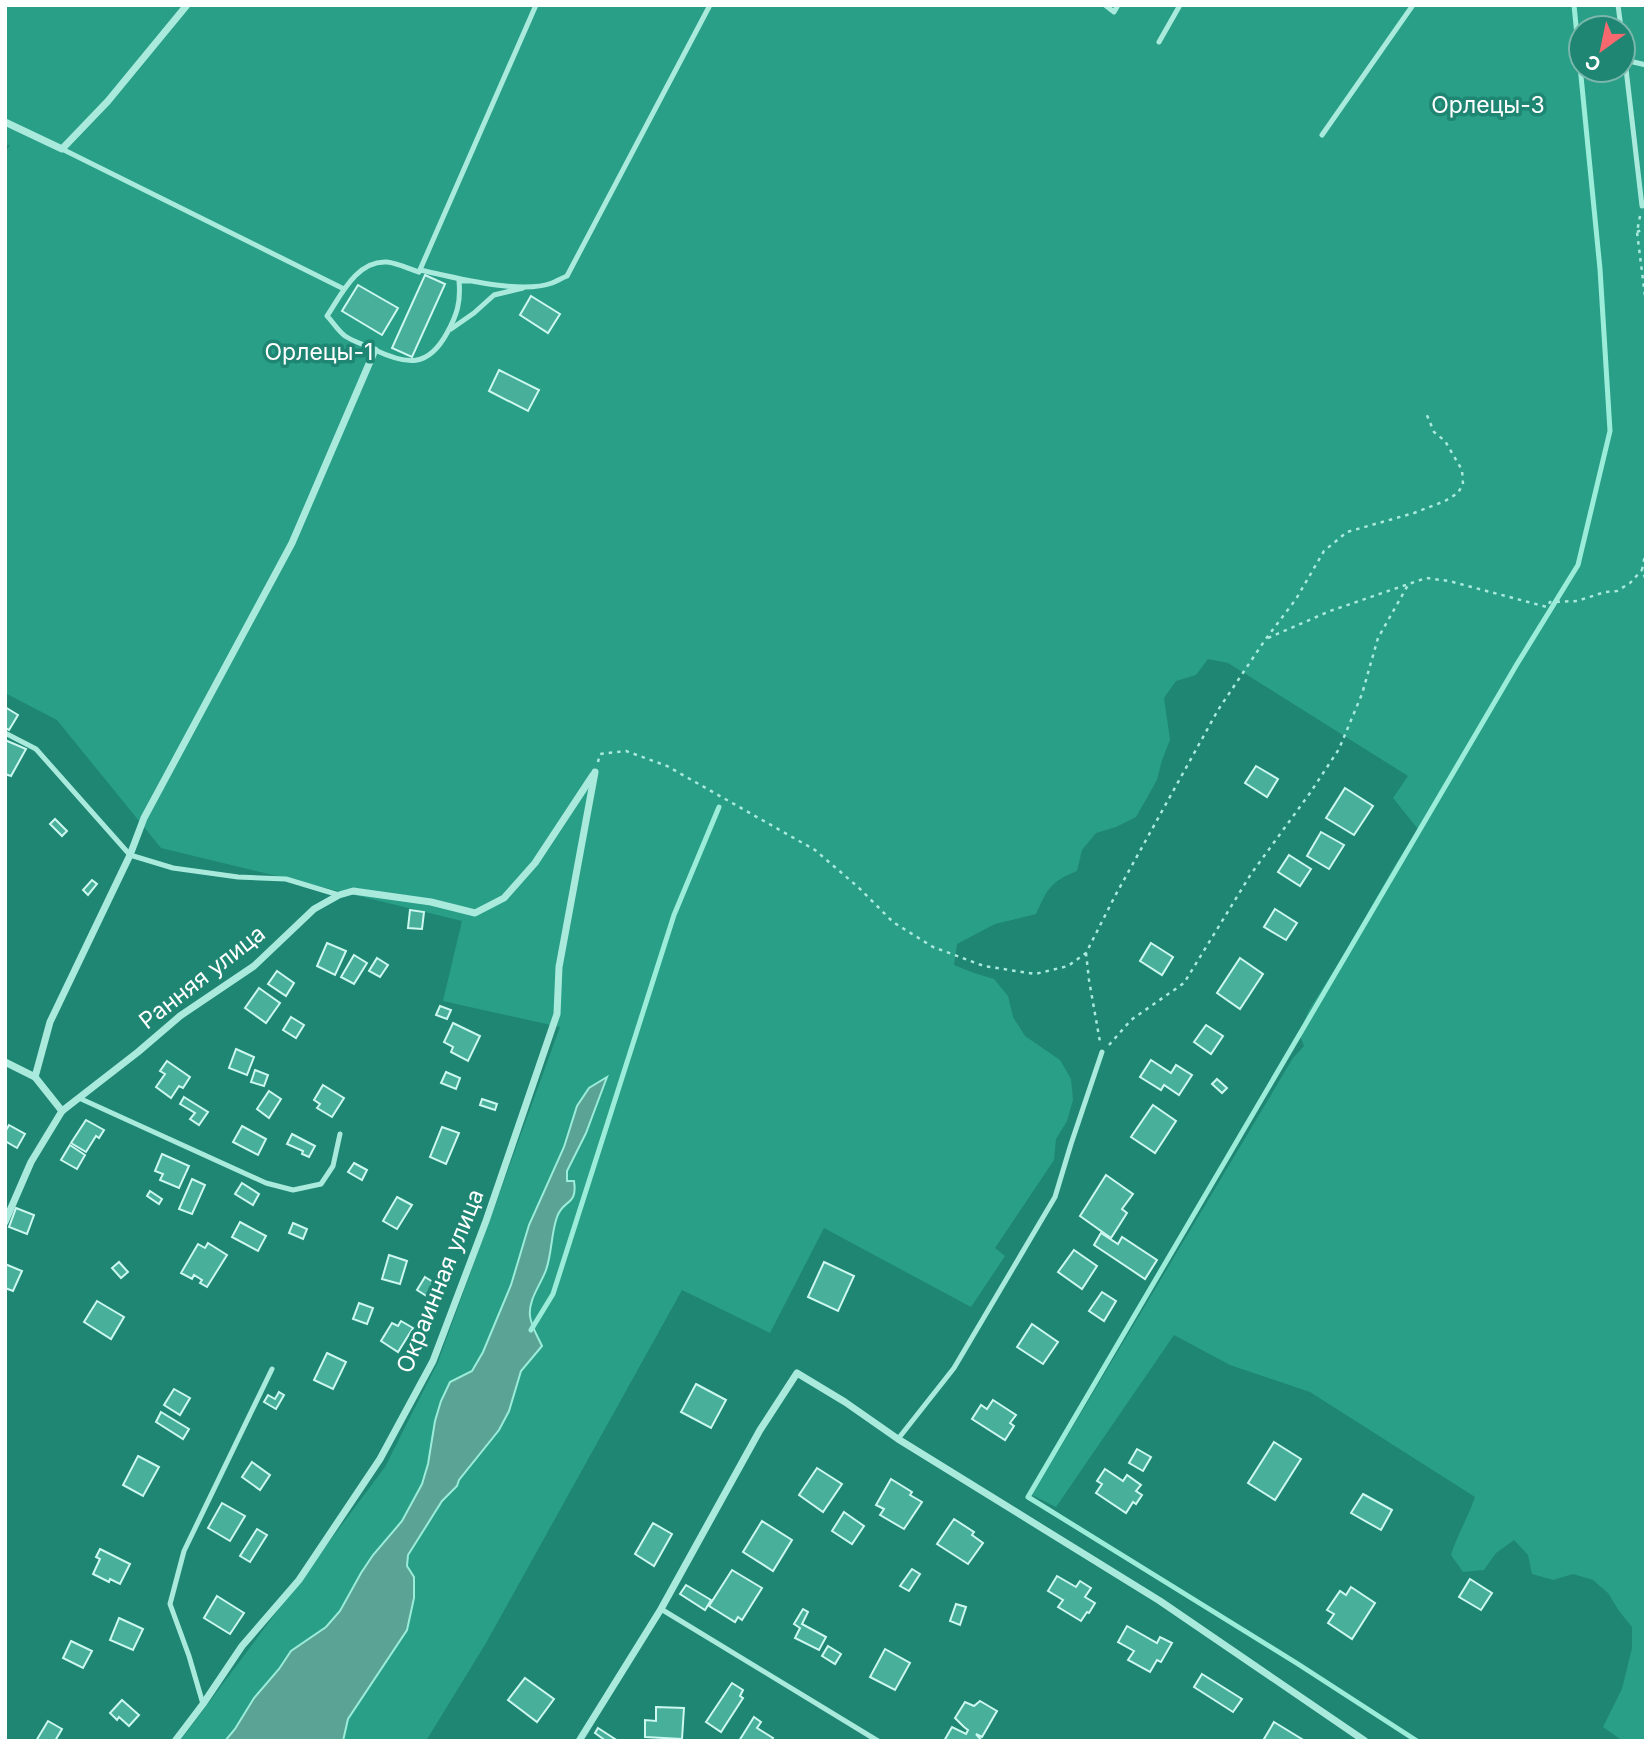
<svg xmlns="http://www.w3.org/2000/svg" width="1651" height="1746" font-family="Inter,sans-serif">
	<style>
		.green { fill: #299f87; fill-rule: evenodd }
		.water { fill: #5ba395; stroke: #9cecda; stroke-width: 2 }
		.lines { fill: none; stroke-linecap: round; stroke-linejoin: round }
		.stream { stroke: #9cecda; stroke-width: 5 }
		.building { fill: #48af9b; stroke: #cdf8ef; stroke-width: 2 }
		.path { stroke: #a9eadd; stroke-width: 2.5; stroke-dasharray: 3.5 5; stroke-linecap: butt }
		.service { stroke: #a9eadd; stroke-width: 5 }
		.minor { stroke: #a9eadd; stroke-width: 7 }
		.labels { text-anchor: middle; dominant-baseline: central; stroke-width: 7; stroke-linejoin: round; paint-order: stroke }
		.park-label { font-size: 23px; fill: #fff; stroke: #1f8673 }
		.street-label { font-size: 23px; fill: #fff; stroke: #1f8673 }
	</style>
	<rect width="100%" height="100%" fill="#1f8673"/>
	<path class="green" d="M5,5h1641v1736h-23l-20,-14 19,-38 10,-41v-21l-13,-16 -11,-18 -15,-13 -20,-6 -20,6 -21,-6 -4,-19 -14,-15 -18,13 -12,17 -21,2 -12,-17c6,-20 17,-37 24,-58l-165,-105 -80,-27 -56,-30 -118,172 -24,-12 261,-437 11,-12 -5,-13 10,-23 36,-57 50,-88 23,-36 -25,-31 15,-22 -180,-113 -20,-4 -12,16 -20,6 -12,17 6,42 -8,20 -5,20 -21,37 -20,10 -20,6 -14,17 -5,21c-27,11 -29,17 -41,43l-41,10 -38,20 -3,21 20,8 20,6 14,17 5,21 12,19 35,24 11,19 2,21 -6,21 -11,18 -2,21 -59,88 10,8 -34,51 -147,-79 -54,105 -88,-43 -196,353 -60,98h-83l5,-21 59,-90 1,-75 34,-54 15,-15 2,-5 50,-70 12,-40 21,-25 -12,-29v-10l17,-38 10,-52 5,-10 9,-6 -4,-19v-10l19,-39 21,-54 -37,47 -6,21 -35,78 -18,60 -28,67 -11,19 -22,11 -15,39 -7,43 -6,20 -20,37 -29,34 -12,18 -21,38 -14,16 -35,24 -12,18 -25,29 -19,31 -10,12h-45l205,-274 53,-105 122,-335 -117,-26 19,-80 -301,-73 -104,-128 -52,-27v-540l5,-8h-5zM1581,28h42v42h-42z"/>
	<path class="water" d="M607,1077l-21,56 -19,38v10h7c4,25 -11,18 -17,36 -6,17 -5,36 -11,53 -5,14 -18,30 -16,46 1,10 8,21 12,30l-21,25 -12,40 -10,19 -40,50 -2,6 -15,15 -34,54 -1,11 7,11v21l-7,32 -59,89 -5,22h-118l10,-12 19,-31 25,-29 12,-18 35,-24 14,-16 21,-38 12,-18 29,-34 20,-37 6,-20 7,-43 6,-20 9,-19 22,-11 11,-19 28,-67 18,-60 35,-78 13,-41 12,-18z"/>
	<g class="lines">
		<g class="stream">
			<polyline points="531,1330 553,1294 674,915 719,807"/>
			<polyline points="1417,1741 1298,1664 1028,1497 1517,664 1578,565 1610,431 1600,269 1574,5"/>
		</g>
	</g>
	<g class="building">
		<polygon points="425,275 445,284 412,357 392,348"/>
		<polygon points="358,285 398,308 382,335 342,311"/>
		<polygon points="531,296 560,314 548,333 520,315"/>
		<polygon points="499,370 539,390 528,411 489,391"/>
		<polygon points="5,707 18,715 9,730 5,728"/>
		<polygon points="5,740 26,749 11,776 5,774"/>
		<polygon points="1256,766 1278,779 1267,797 1245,783"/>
		<polygon points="1345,788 1373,806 1354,835 1326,818"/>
		<polygon points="55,819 67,831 62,836 50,824"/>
		<polygon points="1321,832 1344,845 1329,869 1307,856"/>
		<polygon points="1289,855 1311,869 1300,886 1278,872"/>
		<polygon points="92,880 97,884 88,895 83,890"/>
		<polygon points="1275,909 1297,923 1286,940 1264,927"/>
		<polygon points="410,910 424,912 422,929 408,928"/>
		<polygon points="327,943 346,951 335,975 317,966"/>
		<polygon points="1151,943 1173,957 1162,975 1140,961"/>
		<polygon points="354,955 367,963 354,984 341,977"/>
		<polygon points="377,958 388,965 380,977 369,971"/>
		<polygon points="1240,958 1263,974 1240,1009 1217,993"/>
		<polygon points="277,971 294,983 286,996 268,984"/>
		<polygon points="259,988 280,1003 266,1023 245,1008"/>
		<polygon points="440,1006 451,1010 447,1019 436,1015"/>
		<polygon points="291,1017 304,1025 296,1038 283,1030"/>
		<polygon points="453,1023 480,1036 468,1061 451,1052 453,1047 444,1042"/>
		<polygon points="1206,1025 1223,1036 1211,1054 1194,1042"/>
		<polygon points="236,1049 254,1057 247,1075 229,1068"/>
		<polygon points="1151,1060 1171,1073 1176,1065 1192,1075 1179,1095 1164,1085 1161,1090 1140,1077"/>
		<polygon points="167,1061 190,1077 183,1088 179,1086 171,1098 156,1087 165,1074 160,1071"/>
		<polygon points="255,1070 268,1075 264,1086 251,1082"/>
		<polygon points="446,1072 460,1078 456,1089 441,1083"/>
		<polygon points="1217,1079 1227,1088 1222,1093 1212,1084"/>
		<polygon points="323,1085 344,1098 332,1117 317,1108 320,1104 314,1100"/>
		<polygon points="269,1091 281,1099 269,1118 257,1109"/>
		<polygon points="184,1097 208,1112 199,1125 190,1119 195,1113 180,1104"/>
		<polygon points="482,1099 497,1104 495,1110 480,1105"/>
		<polygon points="1153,1105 1176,1121 1155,1153 1131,1137"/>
		<polygon points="86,1120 104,1130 99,1138 96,1136 86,1152 71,1143"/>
		<polygon points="9,1125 25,1134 17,1148 5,1141 5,1132"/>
		<polygon points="242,1126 266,1139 258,1155 233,1142"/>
		<polygon points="442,1127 459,1133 446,1164 430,1157"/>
		<polygon points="292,1134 315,1146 309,1157 302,1154 303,1151 287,1144"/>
		<polygon points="70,1145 85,1155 77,1169 61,1160"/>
		<polygon points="162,1154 189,1166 179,1188 160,1180 163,1174 155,1171"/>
		<polygon points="354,1163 367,1170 362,1180 348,1172"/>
		<polygon points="1106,1175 1133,1194 1122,1209 1127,1213 1111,1238 1080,1216"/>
		<polygon points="192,1179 205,1185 192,1214 179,1209"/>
		<polygon points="242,1183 259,1194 253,1205 235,1194"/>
		<polygon points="150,1191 162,1199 159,1204 147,1196"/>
		<polygon points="397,1197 412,1205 397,1229 383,1221"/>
		<polygon points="16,1208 34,1215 27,1234 9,1227"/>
		<polygon points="240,1222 266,1236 258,1251 232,1237"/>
		<polygon points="293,1223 307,1229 303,1239 289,1233"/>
		<polygon points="1101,1233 1118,1244 1122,1237 1157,1260 1145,1279 1094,1245"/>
		<polygon points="208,1243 227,1255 207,1287 200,1283 202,1280 194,1275 192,1279 181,1273 198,1244 205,1248"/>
		<polygon points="1074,1250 1097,1266 1082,1289 1058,1272"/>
		<polygon points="389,1255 407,1261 400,1284 382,1279"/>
		<polygon points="119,1262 128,1272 121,1278 112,1268"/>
		<polygon points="824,1262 854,1276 838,1311 808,1297"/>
		<polygon points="5,1264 22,1271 13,1291 5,1288"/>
		<polygon points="425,1277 441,1287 433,1300 417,1290"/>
		<polygon points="1102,1292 1116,1301 1104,1321 1089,1311"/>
		<polygon points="97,1301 124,1317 111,1339 84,1322"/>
		<polygon points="359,1303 373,1308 367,1324 353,1319"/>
		<polygon points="401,1321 413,1328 398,1352 381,1341 392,1323 398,1326"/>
		<polygon points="1032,1324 1058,1342 1043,1364 1017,1347"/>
		<polygon points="327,1353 346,1362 333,1389 314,1380"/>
		<polygon points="696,1384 726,1400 711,1428 681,1412"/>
		<polygon points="174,1389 190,1398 180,1415 164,1405"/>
		<polygon points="279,1392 284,1395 276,1409 264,1402 268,1395 275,1399"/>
		<polygon points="993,1400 1016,1415 1010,1423 1014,1426 1005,1440 972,1419 981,1405 987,1409"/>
		<polygon points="161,1412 189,1429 183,1439 156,1422"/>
		<polygon points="1274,1442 1301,1459 1275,1500 1248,1483"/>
		<polygon points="1137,1449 1151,1457 1143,1471 1129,1463"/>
		<polygon points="138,1456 159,1467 143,1496 123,1485"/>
		<polygon points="252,1462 270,1475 260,1490 242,1477"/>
		<polygon points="817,1468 842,1484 823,1512 799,1495"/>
		<polygon points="1105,1469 1123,1481 1127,1475 1141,1485 1136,1491 1142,1495 1136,1504 1133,1502 1126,1513 1096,1493 1102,1484 1097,1481"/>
		<polygon points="891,1479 912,1492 910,1495 922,1502 904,1529 880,1515 884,1509 876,1505"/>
		<polygon points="1363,1494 1392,1510 1381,1530 1351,1513"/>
		<polygon points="222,1503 245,1516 230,1541 208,1528"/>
		<polygon points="844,1512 864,1526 852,1544 832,1531"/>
		<polygon points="954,1519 974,1532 972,1535 983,1543 968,1564 937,1544"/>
		<polygon points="762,1521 792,1540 773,1571 743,1552"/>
		<polygon points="653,1523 672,1534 654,1566 635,1554"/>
		<polygon points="257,1529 267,1535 250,1562 240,1556"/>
		<polygon points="100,1549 130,1564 120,1584 110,1579 109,1582 93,1574 100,1559 96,1557"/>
		<polygon points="912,1569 920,1574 909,1591 900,1586"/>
		<polygon points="732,1570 762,1588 742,1620 738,1617 735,1622 709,1606"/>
		<polygon points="1057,1576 1076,1587 1080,1581 1091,1588 1085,1597 1095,1603 1089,1613 1087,1612 1081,1621 1058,1607 1063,1600 1048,1591"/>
		<polygon points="1470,1579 1492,1593 1481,1610 1459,1597"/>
		<polygon points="686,1585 711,1600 705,1610 680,1594"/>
		<polygon points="1351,1587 1375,1603 1352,1639 1328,1623 1334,1614 1327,1610 1340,1591 1346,1595"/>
		<polygon points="217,1596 244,1613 230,1634 204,1618"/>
		<polygon points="956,1604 966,1607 960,1625 950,1621"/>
		<polygon points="803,1609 808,1612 802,1624 826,1637 819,1650 795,1638 800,1628 794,1624"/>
		<polygon points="119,1618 143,1629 133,1650 110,1640"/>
		<polygon points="1127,1626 1157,1643 1160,1637 1172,1643 1161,1662 1157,1660 1150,1672 1128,1660 1134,1651 1118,1642"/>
		<polygon points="71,1641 92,1651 83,1668 63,1658"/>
		<polygon points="828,1646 841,1654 835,1664 822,1656"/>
		<polygon points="885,1649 910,1663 895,1690 870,1677"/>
		<polygon points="1202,1674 1242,1699 1233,1712 1194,1687"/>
		<polygon points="525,1678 554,1699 537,1722 508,1700"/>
		<polygon points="732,1683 743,1690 740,1696 743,1698 721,1732 706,1722"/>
		<polygon points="122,1700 139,1715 129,1726 119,1717 117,1720 110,1713"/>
		<polygon points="980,1701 997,1711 982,1737 976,1734 982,1741 944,1741 952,1727 966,1734 968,1730 964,1727 955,1718 965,1702 974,1706"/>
		<polygon points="656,1707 684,1708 682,1739 645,1737 645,1720 656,1721"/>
		<polygon points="754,1717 761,1722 757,1728 773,1738 771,1741 739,1741"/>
		<polygon points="48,1721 62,1729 55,1741 36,1741"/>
		<polygon points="1274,1722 1305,1741 1267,1741 1264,1739"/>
		<polygon points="598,1728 618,1741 606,1741 595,1733"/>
	</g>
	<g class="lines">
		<g class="path">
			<polyline points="1640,216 1637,232 1646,304"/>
			<polyline points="1637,232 1646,228"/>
			<polyline points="1646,550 1642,570 1646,580"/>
			<polyline points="1268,638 1330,611 1426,578 1449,581 1547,607 1550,602 1577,601 1605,592 1617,591 1630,583 1642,570"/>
			<polyline points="598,762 600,754 626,751 667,766 815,850 858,887 893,922 933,947 984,966 1035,974 1068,966 1086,953 1115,896 1218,710 1265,640 1296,599 1324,551 1347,532 1414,513 1445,501 1458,493 1463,484 1462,470 1445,441 1434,432 1426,413"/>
			<polyline points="1086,953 1089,980 1100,1042"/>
			<polyline points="1109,1045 1131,1020 1184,983 1251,874 1310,793 1339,749 1362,694 1378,638 1408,585"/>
		</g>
		<g class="service">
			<polyline points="1105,5 1114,12 1118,5"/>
			<polyline points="1618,5 1621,28"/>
			<polyline points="1159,42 1180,5"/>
			<polyline points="1623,43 1642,206"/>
			<polyline points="1625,60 1646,65"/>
			<polyline points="1322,135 1413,5"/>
			<polyline points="62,149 344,289"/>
			<polyline points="419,272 536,5"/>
			<path d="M469,281h-10c2,21 -2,34 -12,52 -19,35 -40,32 -72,17 -9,-5 -21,-8 -30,-14 -7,-5 -12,-14 -18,-20 14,-21 30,-56 60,-54 10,1 22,7 32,10l1,-2c33,7 100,25 132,13 5,-2 10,-5 15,-7l143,-271"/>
			<polyline points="451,329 474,313 494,295 523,288"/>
			<polyline points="5,733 36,749 130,855 173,868 238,877 286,879 339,895"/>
			<polyline points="79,1098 266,1183 293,1190 321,1184 333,1166 340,1134"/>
			<polyline points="898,1439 954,1368 1055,1197 1071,1144 1102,1052"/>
			<polyline points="661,1609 878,1741"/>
			<polyline points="203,1704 189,1656 170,1604 184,1551 272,1369"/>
		</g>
		<g class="minor">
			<polyline points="5,122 62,149 108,101 187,5"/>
			<polyline points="5,1062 35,1077"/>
			<polyline points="62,1111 35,1077 50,1022 130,855 144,818 292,543 375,350"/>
			<polyline points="5,1222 31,1162 62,1111 138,1052 180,1016 254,966 314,909 339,895 353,891 431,902 475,913 504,898 535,863 593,775"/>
			<polyline points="175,1741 203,1704 242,1646 299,1580 380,1459 433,1361 486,1221 557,1014 559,967 595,772"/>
			<polyline points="579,1741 661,1609 760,1430 797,1373 845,1402 898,1439 1160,1601 1365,1741"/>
		</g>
	</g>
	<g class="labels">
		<g class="park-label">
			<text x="1488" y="105">Орлецы-3</text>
			<text x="319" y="352">Орлецы-1</text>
		</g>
		<g class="street-label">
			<text transform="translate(202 977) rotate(-38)">Ранняя улица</text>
			<text transform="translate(440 1281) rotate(-68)">Окраинная улица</text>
		</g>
	</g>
	<rect width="1651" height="1746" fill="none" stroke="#ffffff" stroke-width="14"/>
	<g transform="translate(1602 49) rotate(213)"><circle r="33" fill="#1f8673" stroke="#79b6ab" stroke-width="2"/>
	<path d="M0-5L12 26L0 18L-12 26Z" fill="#f8696f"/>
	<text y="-10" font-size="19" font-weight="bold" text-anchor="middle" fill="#ffffff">С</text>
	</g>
</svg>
